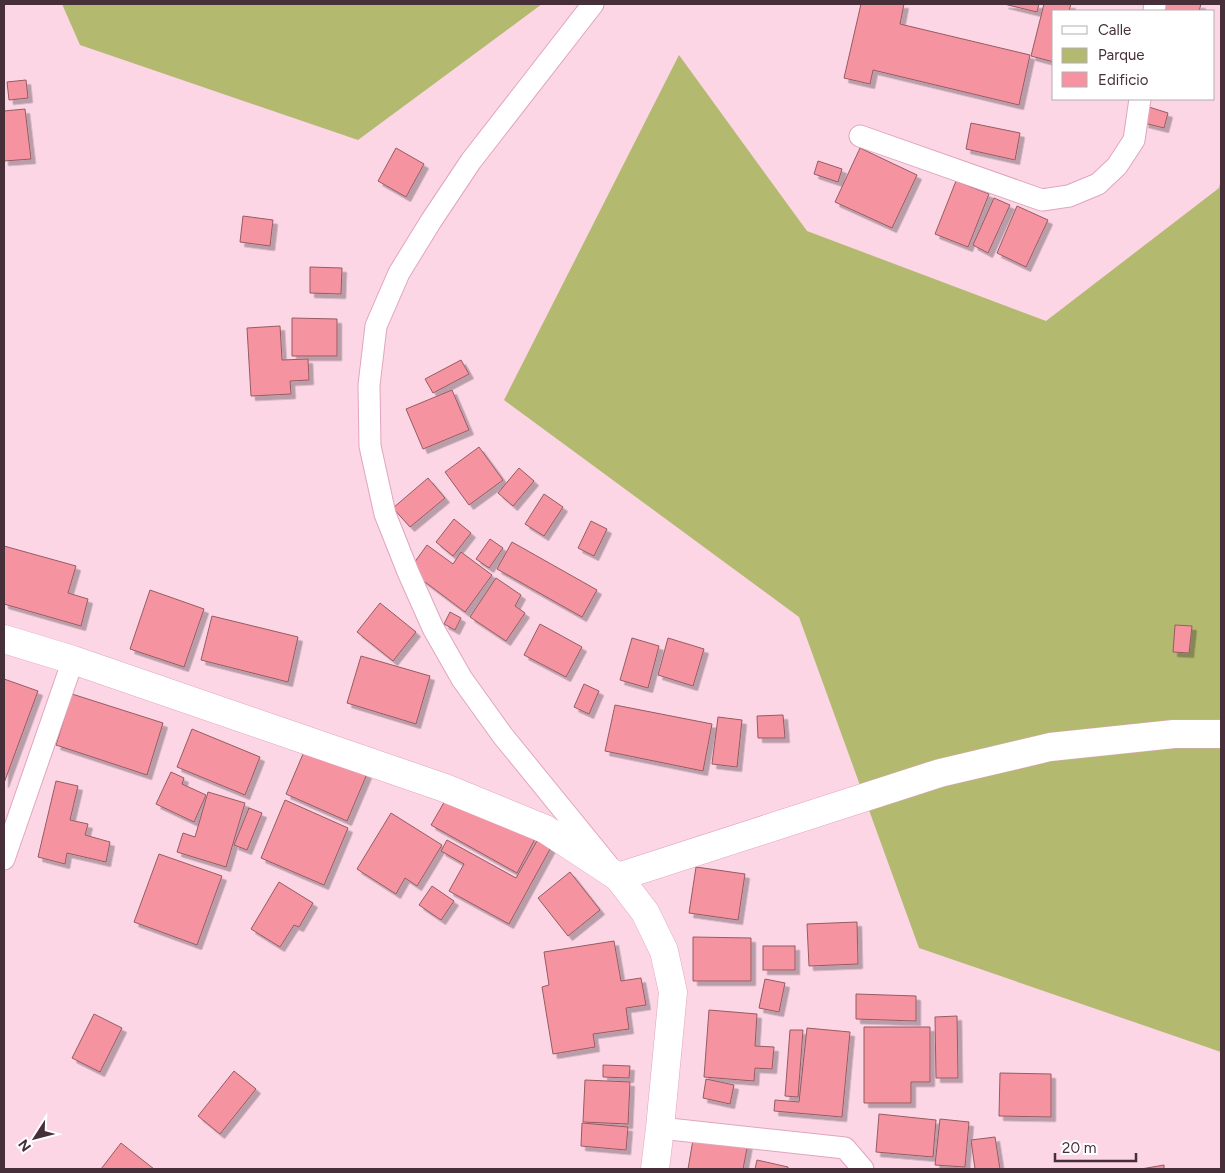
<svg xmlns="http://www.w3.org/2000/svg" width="1225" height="1173" font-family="Figtree,sans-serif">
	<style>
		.green { fill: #b4b970 }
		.building { fill: #f594a0; stroke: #955b62; filter: url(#shadow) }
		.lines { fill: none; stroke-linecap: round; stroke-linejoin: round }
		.street-casing { stroke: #e0a5be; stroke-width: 23 }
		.secondary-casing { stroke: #e0a5be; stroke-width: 29 }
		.street { stroke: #fff; stroke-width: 21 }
		.secondary { stroke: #fff; stroke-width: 28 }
	</style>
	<defs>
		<filter id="shadow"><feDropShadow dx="4.5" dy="4.5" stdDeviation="0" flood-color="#0004"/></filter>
	</defs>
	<rect width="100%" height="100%" fill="#fcd6e5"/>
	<g class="green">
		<polygon points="62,4 542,4 358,140 80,45"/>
		<polygon points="679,55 807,231 1046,321 1219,188 1221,179 1221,1052 919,948 799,617 504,400"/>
	</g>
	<g class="building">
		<polygon points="861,4 904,4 900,24 1030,55 1019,105 873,70 870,84 844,78"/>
		<polygon points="1004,4 1039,4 1037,12"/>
		<polygon points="1044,4 1071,4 1069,11 1054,11 1054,62 1031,56"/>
		<polygon points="1163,4 1201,4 1199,11 1162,11"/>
		<polygon points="26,80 28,98 9,100 7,82"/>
		<polygon points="1149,107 1168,113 1164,128 1144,123"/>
		<polygon points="25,109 31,159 4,161 4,111"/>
		<polygon points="971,123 1020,133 1015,160 966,149"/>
		<polygon points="396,148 424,164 406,197 378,181"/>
		<polygon points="860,148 917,175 892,228 835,202"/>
		<polygon points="818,161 842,169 838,182 814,174"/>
		<polygon points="956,181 989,194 968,247 935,234"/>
		<polygon points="994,198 1010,205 988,253 973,245"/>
		<polygon points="1017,206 1048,220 1026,267 997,253"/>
		<polygon points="243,216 273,220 270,246 240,242"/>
		<polygon points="310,267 342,268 341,294 310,293"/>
		<polygon points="292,318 337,319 337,356 292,356"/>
		<polygon points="280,326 282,360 308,359 309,380 290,381 291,394 251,396 247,328"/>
		<polygon points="461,360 469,374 433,393 425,379"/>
		<polygon points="452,390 469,430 423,449 406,409"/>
		<polygon points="479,447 503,480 469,505 445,472"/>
		<polygon points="519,468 534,481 513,506 498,493"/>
		<polygon points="428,478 445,498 410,527 393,508"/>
		<polygon points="544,494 563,507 544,536 525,524"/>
		<polygon points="454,519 471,533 453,556 436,542"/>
		<polygon points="591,521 607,529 594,556 578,548"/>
		<polygon points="490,539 503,548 489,568 476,559"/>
		<polygon points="512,542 597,590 582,617 497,569"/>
		<polygon points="427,545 453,564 461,552 492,575 465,612 409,570"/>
		<polygon points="4,546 76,566 68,593 88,599 81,626 4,604"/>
		<polygon points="496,578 521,595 515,606 525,613 506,641 470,617"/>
		<polygon points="150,590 204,609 184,667 130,649"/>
		<polygon points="380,603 416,632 393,661 357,632"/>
		<polygon points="450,612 461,618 455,630 444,624"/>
		<polygon points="212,616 298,637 288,682 201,660"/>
		<polygon points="540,624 582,647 566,677 524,655"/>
		<polygon points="1175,625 1192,626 1189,653 1173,652"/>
		<polygon points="632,638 659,646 648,688 620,680"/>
		<polygon points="668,638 704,649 693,686 658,675"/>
		<polygon points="361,656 430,676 416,724 347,703"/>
		<polygon points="4,679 38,691 4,783"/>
		<polygon points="584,684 599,691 589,714 574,707"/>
		<polygon points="72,694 163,723 147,775 56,745"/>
		<polygon points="615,705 712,724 703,771 605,751"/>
		<polygon points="783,715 785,738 758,738 757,716"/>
		<polygon points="718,717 742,720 737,767 712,764"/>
		<polygon points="192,729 260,757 245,795 177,767"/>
		<polygon points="306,747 367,774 347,821 286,794"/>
		<polygon points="171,772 184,778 182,784 206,795 194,822 156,804"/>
		<polygon points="56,781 78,786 70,820 88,824 85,835 110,842 106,862 67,853 65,864 38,857"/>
		<polygon points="208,792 245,803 226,867 177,852 183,833 195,837"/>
		<polygon points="450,792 535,839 517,873 431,825"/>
		<polygon points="285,800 348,828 324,885 261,858"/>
		<polygon points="249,808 262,813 247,850 234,845"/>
		<polygon points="391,813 442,845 417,886 405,878 396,894 357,869"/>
		<polygon points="542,832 555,840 509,924 449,891 464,864 441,851 447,840 516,878"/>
		<polygon points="159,854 222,876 197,945 134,922"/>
		<polygon points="696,867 745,874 738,920 689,913"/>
		<polygon points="570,872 600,910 568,936 538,898"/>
		<polygon points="279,882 313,903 299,927 294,925 280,947 251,929"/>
		<polygon points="432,886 454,901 441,920 419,905"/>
		<polygon points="857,922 858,964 809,966 807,924"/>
		<polygon points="693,937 751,938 751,981 693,981"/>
		<polygon points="614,941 621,981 641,978 646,1005 626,1008 629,1029 593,1034 595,1047 553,1054 542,987 549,985 544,952"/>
		<rect x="763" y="946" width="32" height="24"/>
		<polygon points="765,979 785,983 779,1012 759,1008"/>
		<polygon points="856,994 916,996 916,1021 856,1019"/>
		<polygon points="709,1010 757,1014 755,1046 774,1047 772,1069 755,1068 754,1081 704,1077"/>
		<polygon points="94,1014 122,1028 100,1072 72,1058"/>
		<polygon points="957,1016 958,1078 936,1078 935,1017"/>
		<polygon points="864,1027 930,1027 930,1082 911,1082 911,1103 864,1103"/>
		<polygon points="807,1028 850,1032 842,1117 774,1111 775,1100 799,1102"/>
		<polygon points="790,1030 803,1030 798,1097 785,1096"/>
		<polygon points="603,1065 630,1066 629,1078 603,1077"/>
		<polygon points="234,1071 256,1089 220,1134 198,1116"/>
		<polygon points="1000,1073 1051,1074 1051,1117 999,1116"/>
		<polygon points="706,1079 734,1085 730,1104 703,1098"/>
		<polygon points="585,1080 630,1082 628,1124 583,1122"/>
		<polygon points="879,1114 936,1120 933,1157 876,1152"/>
		<polygon points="940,1119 969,1122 965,1167 935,1165"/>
		<polygon points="582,1123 628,1127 626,1150 581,1146"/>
		<polygon points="694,1134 748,1143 743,1169 688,1169"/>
		<polygon points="995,1137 1000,1169 975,1169 971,1140"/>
		<polygon points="121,1143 154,1169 101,1169"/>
		<polygon points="757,1160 788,1167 788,1169 755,1169"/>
		<polygon points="1164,1165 1164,1169 1141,1169"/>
	</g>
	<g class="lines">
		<defs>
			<g id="street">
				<polyline points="593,4 471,161 431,221 399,273 376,326 369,385 370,446 385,514 408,572 433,628 462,679 503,736 608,865"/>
				<polyline points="1154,11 1155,4"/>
				<polyline points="860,136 1042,200 1069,196 1098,184 1117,166 1134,140 1140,99"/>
				<polyline points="4,859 73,660"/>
				<polyline points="660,1128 845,1148 863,1169"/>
			</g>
			<g id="secondary">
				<polyline points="4,639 73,660 445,788 545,829 618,877 645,912 664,951 673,992 660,1128 655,1169"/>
				<polyline points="618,877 940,773 1050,747 1174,734 1221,734"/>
			</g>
		</defs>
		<use href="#street" class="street-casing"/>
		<use href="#secondary" class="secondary-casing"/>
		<use href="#street" class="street"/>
		<use href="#secondary" class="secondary"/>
	</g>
	<rect width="1225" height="1173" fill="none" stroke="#472f39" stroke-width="10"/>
	<rect x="1052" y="10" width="162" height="90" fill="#ffffff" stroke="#b5acb0"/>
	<rect x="1062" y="26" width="25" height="8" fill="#ffffff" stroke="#b5acb0"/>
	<text x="1098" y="35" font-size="15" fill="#472f39">Calle</text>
	<rect x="1062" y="48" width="25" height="15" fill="#b4b970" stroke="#b5acb0"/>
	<text x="1098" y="60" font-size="15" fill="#472f39">Parque</text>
	<rect x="1062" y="72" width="25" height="15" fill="#f594a0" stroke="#b5acb0"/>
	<text x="1098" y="85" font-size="15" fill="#472f39">Edificio</text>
	<g transform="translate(35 1138) rotate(234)" stroke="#ffffff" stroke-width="4" paint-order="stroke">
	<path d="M0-4L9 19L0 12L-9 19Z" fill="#472f39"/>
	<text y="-8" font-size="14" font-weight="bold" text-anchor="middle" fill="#472f39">N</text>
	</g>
	<path d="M1055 1153v8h81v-8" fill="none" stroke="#472f39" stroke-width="2.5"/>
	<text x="1062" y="1153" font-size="15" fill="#472f39" stroke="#ffffff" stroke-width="4" paint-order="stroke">20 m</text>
</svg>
